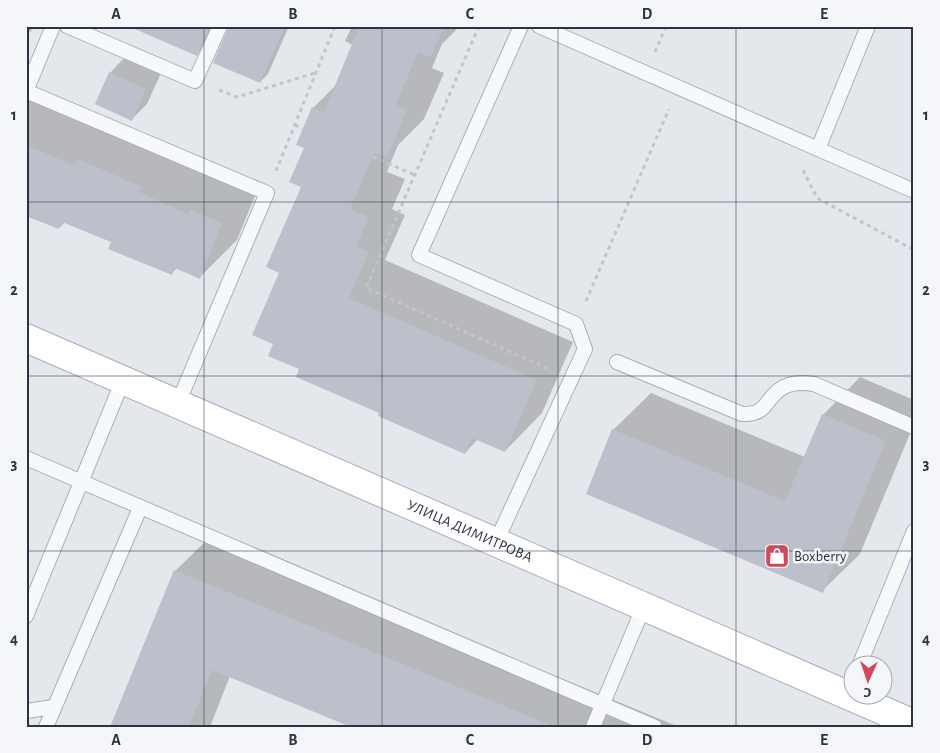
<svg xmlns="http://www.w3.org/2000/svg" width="940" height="753" font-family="'Alegreya Sans',sans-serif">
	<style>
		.shadow { fill: #0003 }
		.building { fill: #bbc0ca }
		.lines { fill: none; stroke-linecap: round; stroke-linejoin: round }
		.lane-casing { stroke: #a9aeb7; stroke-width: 16 }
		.secondary-casing { stroke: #a9aeb7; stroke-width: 30 }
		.path { stroke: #c2c5cb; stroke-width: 3; stroke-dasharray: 4 4; stroke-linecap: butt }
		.lane { stroke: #f7f8fa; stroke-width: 14 }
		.secondary { stroke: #fff; stroke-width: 28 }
		.grid { fill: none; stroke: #2b3445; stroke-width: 1; stroke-opacity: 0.55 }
		.labels { text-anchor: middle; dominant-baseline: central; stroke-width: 5; stroke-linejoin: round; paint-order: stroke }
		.street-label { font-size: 15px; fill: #2b3445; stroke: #f4f6f9 }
		.poi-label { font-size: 15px; fill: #2b3445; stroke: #f4f6f9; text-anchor: start }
		.neatline { fill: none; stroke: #2b3445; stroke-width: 2 }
		.grid-label { font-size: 16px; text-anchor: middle; font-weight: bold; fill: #2b3445 }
	</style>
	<rect width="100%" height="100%" fill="#e4e7ec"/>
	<g class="shadow">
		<polygon points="26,26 36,26 27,35"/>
		<polygon points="158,26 214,26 204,47 197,54"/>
		<polygon points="229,26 289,26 268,74 260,82"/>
		<polygon points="352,26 460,26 442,44 432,68 444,73 424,119 398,145 387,172 405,179 392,209 405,215 385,260 573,342 542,413 505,451 478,439 465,453 381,412 301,368 275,343 280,272 302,186 305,147 313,108 336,85 353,45 345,41"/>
		<polygon points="125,57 161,73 147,104 132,119 110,73"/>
		<polygon points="37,88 66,100 63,108 259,186 237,240 200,277 177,268 171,274 113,241 65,222 59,228 26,214 26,99"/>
		<polygon points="860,377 914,400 914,424 860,554 822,591 613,430 651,393 805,457 823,415"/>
		<polygon points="213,534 679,727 354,727 230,676 210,727 112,727 175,571"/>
	</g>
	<g class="building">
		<polygon points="128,26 210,26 197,56"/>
		<polygon points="229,26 285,26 260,83 213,63"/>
		<polygon points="357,26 444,26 431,57 418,52 396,105 407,110 387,158 374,153 350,209 369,217 356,246 369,252 349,298 537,380 505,452 472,438 465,454 378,416 379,413 296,377 299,369 268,356 273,344 252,335 279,273 266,267 301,187 289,182 304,148 296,145 312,107 324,112 359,27"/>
		<polygon points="109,72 146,89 132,121 95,104"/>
		<polygon points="26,145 75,166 78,159 142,187 139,192 188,214 190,209 222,223 200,279 175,268 172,275 108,249 111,242 62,222 59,229 26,216"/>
		<polygon points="822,414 886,441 823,593 586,494 612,429 785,501"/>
		<polygon points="174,570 553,726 553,727 351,727 212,670 189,727 110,727"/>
	</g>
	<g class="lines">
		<defs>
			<g id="lane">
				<polyline points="53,26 26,91 267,193 178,403"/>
				<polyline points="67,26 195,81 220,26"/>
				<polyline points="539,26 818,149 868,26"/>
				<polyline points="818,149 914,191"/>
				<path d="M617,362l125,52c24,1 22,-12 37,-24 10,-8 23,-8 35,-6l100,43"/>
				<polyline points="26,458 655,727"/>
				<polyline points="496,542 585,349 576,324 419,255 521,26"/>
				<polyline points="26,616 123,380"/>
				<polyline points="859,666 914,531"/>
				<polyline points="26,711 54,707"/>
				<polyline points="46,727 140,508"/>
				<polyline points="593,727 644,606"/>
			</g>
			<g id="secondary">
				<path id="s1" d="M26,338l888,386"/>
			</g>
		</defs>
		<use href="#lane" class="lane-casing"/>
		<use href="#secondary" class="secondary-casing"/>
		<g class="path">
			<polyline points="479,26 366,288 549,369"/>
			<polyline points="655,52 666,26"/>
			<polyline points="219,90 237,97 315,73"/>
			<polyline points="295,125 303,129"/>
			<polyline points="373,157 415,175"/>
			<polyline points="803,170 817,198 914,250"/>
			<polyline points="276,171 335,26"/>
			<polyline points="586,301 669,109"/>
		</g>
		<use href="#lane" class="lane"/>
		<use href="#secondary" class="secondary"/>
	</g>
	<path class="grid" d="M204,26v701M382,26v701M558,26v701M736,26v701M26,202h888M26,376h888M26,551h888"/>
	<defs>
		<symbol id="shop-square" viewBox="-11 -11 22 22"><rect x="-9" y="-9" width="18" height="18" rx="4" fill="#d1495b" stroke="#f4f6f9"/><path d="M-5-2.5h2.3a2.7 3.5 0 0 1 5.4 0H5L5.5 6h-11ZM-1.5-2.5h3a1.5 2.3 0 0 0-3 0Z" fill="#fff"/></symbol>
	</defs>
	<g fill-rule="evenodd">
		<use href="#shop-square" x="763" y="542" width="28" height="28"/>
	</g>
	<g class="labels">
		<g class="street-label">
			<text stroke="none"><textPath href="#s1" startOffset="484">УЛИЦА ДИМИТРОВА</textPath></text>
		</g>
		<g class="poi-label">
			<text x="794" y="556">Boxberry</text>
		</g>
	</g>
	<rect width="940" height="753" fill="none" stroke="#f4f6f9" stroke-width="55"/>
	<g transform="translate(868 680) rotate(183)"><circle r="24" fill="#f4f6f9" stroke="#a4a8b1"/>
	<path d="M0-4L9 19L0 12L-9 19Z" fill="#d1495b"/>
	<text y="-8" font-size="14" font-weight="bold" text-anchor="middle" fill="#2b3445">С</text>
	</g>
	<rect x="28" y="28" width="884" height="698" class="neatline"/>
	<g class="grid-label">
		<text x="116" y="19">A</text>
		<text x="293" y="19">B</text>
		<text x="470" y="19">C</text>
		<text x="647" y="19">D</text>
		<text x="824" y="19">E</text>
		<text x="14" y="120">1</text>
		<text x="926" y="120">1</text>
		<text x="14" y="295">2</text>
		<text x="926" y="295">2</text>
		<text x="14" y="469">3</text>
		<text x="926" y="469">3</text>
		<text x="14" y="644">4</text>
		<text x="926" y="644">4</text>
		<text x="116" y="745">A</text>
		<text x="293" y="745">B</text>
		<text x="470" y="745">C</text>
		<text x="647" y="745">D</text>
		<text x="824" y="745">E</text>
	</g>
</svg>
